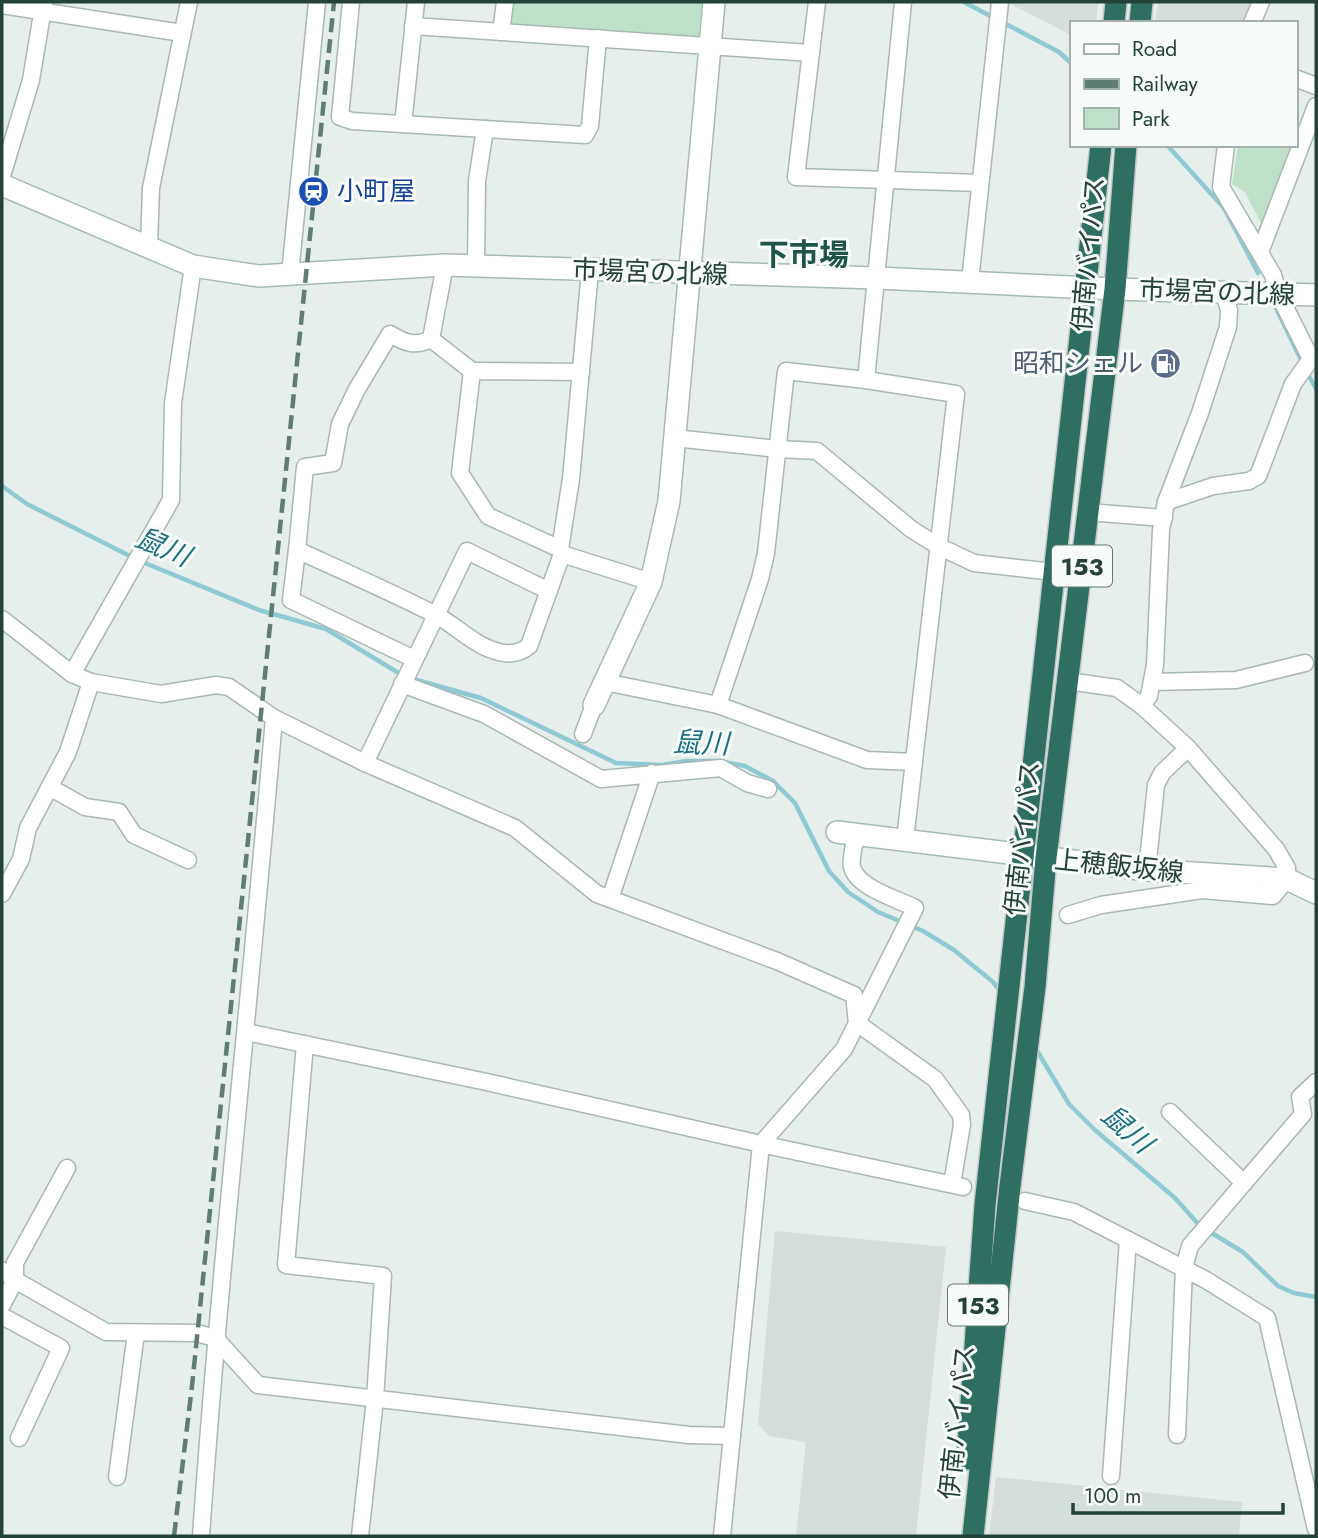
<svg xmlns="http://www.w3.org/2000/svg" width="1318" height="1538" font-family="Jost,'Noto Sans JP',sans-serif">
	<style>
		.built { fill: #d4dfda }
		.green { fill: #bfe0c8 }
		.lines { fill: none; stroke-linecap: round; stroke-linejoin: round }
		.stream { stroke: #8ec9d4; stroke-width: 4.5 }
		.street-casing { stroke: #a8b8b2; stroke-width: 19 }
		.secondary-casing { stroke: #a4bbb3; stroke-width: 24 }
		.highway-casing { stroke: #c2cac8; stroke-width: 24 }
		.street { stroke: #fff; stroke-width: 16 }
		.secondary { stroke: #fff; stroke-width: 21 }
		.highway { stroke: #2f6f62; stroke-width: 21 }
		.rail { stroke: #5f7d75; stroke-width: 4.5; stroke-dasharray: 14 7; stroke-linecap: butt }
		.labels { text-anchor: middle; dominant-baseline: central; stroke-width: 6; stroke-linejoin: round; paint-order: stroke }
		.shield { fill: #f7fbf9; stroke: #637a73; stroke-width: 2 }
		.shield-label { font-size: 24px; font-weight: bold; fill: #24423a }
		.transit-label { font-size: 26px; fill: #164399; stroke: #f7fbf9; text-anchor: start }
		.street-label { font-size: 26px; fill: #24423a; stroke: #f7fbf9 }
		.service-label { font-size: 26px; fill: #4e5e75; stroke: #f7fbf9; text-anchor: end }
		.water-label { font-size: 28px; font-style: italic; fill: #1c6f80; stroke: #f7fbf9 }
		.quarter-label { font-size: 30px; font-weight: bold; fill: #1f5548; stroke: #f7fbf9 }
	</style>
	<rect width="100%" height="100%" fill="#e6efeb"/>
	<g class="built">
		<polygon points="1007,2 1098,2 1096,23 1071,23 1071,35"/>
		<polygon points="1158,2 1255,2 1246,23 1155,23"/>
		<polygon points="775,1231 946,1247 916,1536 796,1536 806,1442 769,1436 758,1424"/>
		<polygon points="996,1477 1242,1502 1239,1536 989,1536"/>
	</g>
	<g class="green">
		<polygon points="510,2 702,2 699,36 696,39 514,28 508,22"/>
		<polygon points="1295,134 1299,136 1263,227 1245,192 1232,184 1238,145 1295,145"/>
	</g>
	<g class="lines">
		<g class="stream">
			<polyline points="964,2 994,18"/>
			<polyline points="1002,22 1059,52 1071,63"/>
			<polyline points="1167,145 1224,208 1258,273"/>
			<polyline points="1276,308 1303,364"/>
			<polyline points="1307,372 1316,389"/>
			<polyline points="2,486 27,504 132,557"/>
			<polyline points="140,561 259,610 326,629 397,672 413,679 481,698 616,763 662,765 686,761 718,761 745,766 773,781 795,803 829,871 848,892 878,912 923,931 954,950 993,982 1000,991"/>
			<polyline points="1036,1049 1069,1104 1095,1130 1175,1198 1200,1226 1243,1252 1278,1286 1294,1293 1316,1297"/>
		</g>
		<defs>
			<g id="street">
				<polyline points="351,2 340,117 352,121 585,135 590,126 598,38"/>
				<polyline points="817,2 796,177 980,183"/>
				<polyline points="2,5 182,33"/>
				<polyline points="1252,23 1261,2"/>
				<polyline points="413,26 811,53"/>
				<polyline points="501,32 505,2"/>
				<polyline points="1295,78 1316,86"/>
				<polyline points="403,124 416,2"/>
				<polyline points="2,176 31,80 44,2"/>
				<polyline points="149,247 151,188 189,2"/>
				<polyline points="1260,252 1316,106"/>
				<path d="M445,265l-14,74c-16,8 -26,4 -41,-5l-33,55 -17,35 -7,39 -28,4 -8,83c46,21 92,41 137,64 22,11 40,32 65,38 11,3 21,1 30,-6l33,-92 -2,-5 11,-70 19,-208"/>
				<polyline points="476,266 477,181 485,129"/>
				<polyline points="290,274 317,2"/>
				<polyline points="970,281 1000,2"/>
				<polyline points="431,339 472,371"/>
				<polyline points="866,380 903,2"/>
				<polyline points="674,438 778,449 817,451 911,529 938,546 974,563 1053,572"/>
				<polyline points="1166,502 1213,486 1249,481 1258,476 1293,384 1311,359 1278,293 1273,275 1221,187 1226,145"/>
				<polyline points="1088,512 1164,518"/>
				<polyline points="560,549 488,516 460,473 472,371 581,372"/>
				<polyline points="297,550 291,600 414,659"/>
				<polyline points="562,554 651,582"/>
				<polyline points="2,619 72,674 91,682 161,694 216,685 229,687 274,718 365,763 515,828 597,894 777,961 854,995 857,1023 935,1079 961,1115 962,1125 952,1184"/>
				<polyline points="72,674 171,500 173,403 193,266"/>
				<polyline points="1068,681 1117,688 1142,706 1188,748 1276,849 1287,868 1287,879 1273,896 1202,890 1101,905 1068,915"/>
				<polyline points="605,682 718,705 867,760 914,762"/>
				<polyline points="1153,682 1236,680 1305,663"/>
				<polyline points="402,684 484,714 601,779 721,768 747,783 768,789"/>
				<polyline points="718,705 760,579 766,553 786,371 866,380 956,394 905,840"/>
				<polyline points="1142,706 1149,696 1155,665 1161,530 1166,502 1200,413 1228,327 1229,310 1224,292"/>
				<polyline points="583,734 594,705"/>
				<polyline points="365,763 467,551 549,591"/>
				<polyline points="51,788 85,807 119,812 134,835 188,860"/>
				<polyline points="1147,870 1156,785 1162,773 1188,748"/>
				<polyline points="2,894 21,859 28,828 68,752 91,682"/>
				<polyline points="610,899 652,773"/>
				<path d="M246,1032l236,49 279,63 83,-95 71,-141c-17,-9 -58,-20 -63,-41 -2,-10 3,-23 4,-33"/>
				<polyline points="305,1044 286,1265 383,1276 375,1399 360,1536"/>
				<polyline points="1170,1112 1244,1183"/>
				<polyline points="1025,1201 1074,1212 1206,1280 1267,1318 1316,1529"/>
				<polyline points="2,1270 15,1280 106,1332 197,1333 215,1338 258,1385 689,1435 732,1436"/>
				<polyline points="2,1305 15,1280 15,1263 67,1168"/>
				<polyline points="2,1316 61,1348 19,1438"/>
				<polyline points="1177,1435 1184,1268 1190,1246 1303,1114 1300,1097 1316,1082"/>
				<polyline points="1111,1476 1128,1240"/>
				<polyline points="117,1477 136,1333"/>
				<path d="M201,1536c19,-273 50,-545 73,-818"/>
				<polyline points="722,1536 761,1144 963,1187"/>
			</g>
			<g id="secondary">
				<polyline points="2,185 193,266 259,276 445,265 877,278 1115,289 1316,295"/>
				<polyline points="594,705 651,582 669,501 714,2"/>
				<polyline points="837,832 1147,870 1287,879 1316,893"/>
			</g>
			<g id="highway">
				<polyline points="1114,23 1116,2"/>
				<polyline points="1140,23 1142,2"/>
				<polyline points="967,1459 985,1205 1101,145"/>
				<polyline points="973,1536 1010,1186 1035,987 1046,858 1115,289 1126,145"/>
			</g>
		</defs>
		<use href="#street" class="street-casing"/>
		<use href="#secondary" class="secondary-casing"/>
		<use href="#highway" class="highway-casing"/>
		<use href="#street" class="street"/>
		<use href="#secondary" class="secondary"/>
		<use href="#highway" class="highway"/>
		<polyline class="rail" points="174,1536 192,1386 334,2"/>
	</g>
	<defs>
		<symbol id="station-disc" viewBox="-11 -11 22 22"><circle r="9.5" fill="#1a4fb4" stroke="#f7fbf9"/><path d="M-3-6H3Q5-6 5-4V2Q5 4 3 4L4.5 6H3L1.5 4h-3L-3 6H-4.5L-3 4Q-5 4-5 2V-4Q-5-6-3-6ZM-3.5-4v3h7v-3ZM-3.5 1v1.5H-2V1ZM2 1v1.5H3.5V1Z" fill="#fff"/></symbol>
		<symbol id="fuel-disc" viewBox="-11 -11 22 22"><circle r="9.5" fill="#5c6f8a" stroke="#f7fbf9"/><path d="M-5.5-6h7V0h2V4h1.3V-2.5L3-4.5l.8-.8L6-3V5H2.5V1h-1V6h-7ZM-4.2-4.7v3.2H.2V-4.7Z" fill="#fff"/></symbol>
	</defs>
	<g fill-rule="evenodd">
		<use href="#station-disc" x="296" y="174" width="35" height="35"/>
		<use href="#fuel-disc" x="1148" y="346" width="35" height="35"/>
	</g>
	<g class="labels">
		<g class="shield">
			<rect x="1052" y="545.5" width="60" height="41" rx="5"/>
			<rect x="948" y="1284.5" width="60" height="41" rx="5"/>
		</g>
		<g class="shield-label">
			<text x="1082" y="566">153</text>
			<text x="978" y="1305">153</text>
		</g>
		<g class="transit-label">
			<text x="337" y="191">小町屋</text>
		</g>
		<g class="street-label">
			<text transform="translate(1088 254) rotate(-85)">伊南バイパス</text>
			<text transform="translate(650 272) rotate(2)">市場宮の北線</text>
			<text transform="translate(1217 292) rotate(2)">市場宮の北線</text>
			<text transform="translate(1022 838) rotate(-84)">伊南バイパス</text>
			<text transform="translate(1119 866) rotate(6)">上穂飯坂線</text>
			<text transform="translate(957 1422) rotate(-84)">伊南バイパス</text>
		</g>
		<g class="service-label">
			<text x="1143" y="363">昭和シェル</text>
		</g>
		<g class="water-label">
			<text transform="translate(163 547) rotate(23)">鼠川</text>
			<text transform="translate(701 743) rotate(2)">鼠川</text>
			<text transform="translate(1127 1129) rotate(41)">鼠川</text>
		</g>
		<g class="quarter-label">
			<text x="804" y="254">下市場</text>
		</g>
	</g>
	<rect width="1318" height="1538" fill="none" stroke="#24423a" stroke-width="7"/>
	<rect x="1070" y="21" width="228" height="126" fill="#f7fbf9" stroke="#a3b1ad" stroke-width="2"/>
	<rect x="1084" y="44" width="35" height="10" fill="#ffffff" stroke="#a3b1ad" stroke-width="2"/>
	<text x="1132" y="56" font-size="21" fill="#24423a">Road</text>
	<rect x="1084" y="79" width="35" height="10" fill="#5f7d75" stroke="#a3b1ad" stroke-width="2"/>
	<text x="1132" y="91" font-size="21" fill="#24423a">Railway</text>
	<rect x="1084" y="108" width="35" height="21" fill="#bfe0c8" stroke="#a3b1ad" stroke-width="2"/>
	<text x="1132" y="126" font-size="21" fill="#24423a">Park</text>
	<path d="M1073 1503v10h210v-10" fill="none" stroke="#24423a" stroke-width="3.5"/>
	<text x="1084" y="1503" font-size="21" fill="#24423a" stroke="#f7fbf9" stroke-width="5" paint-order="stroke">100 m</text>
</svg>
